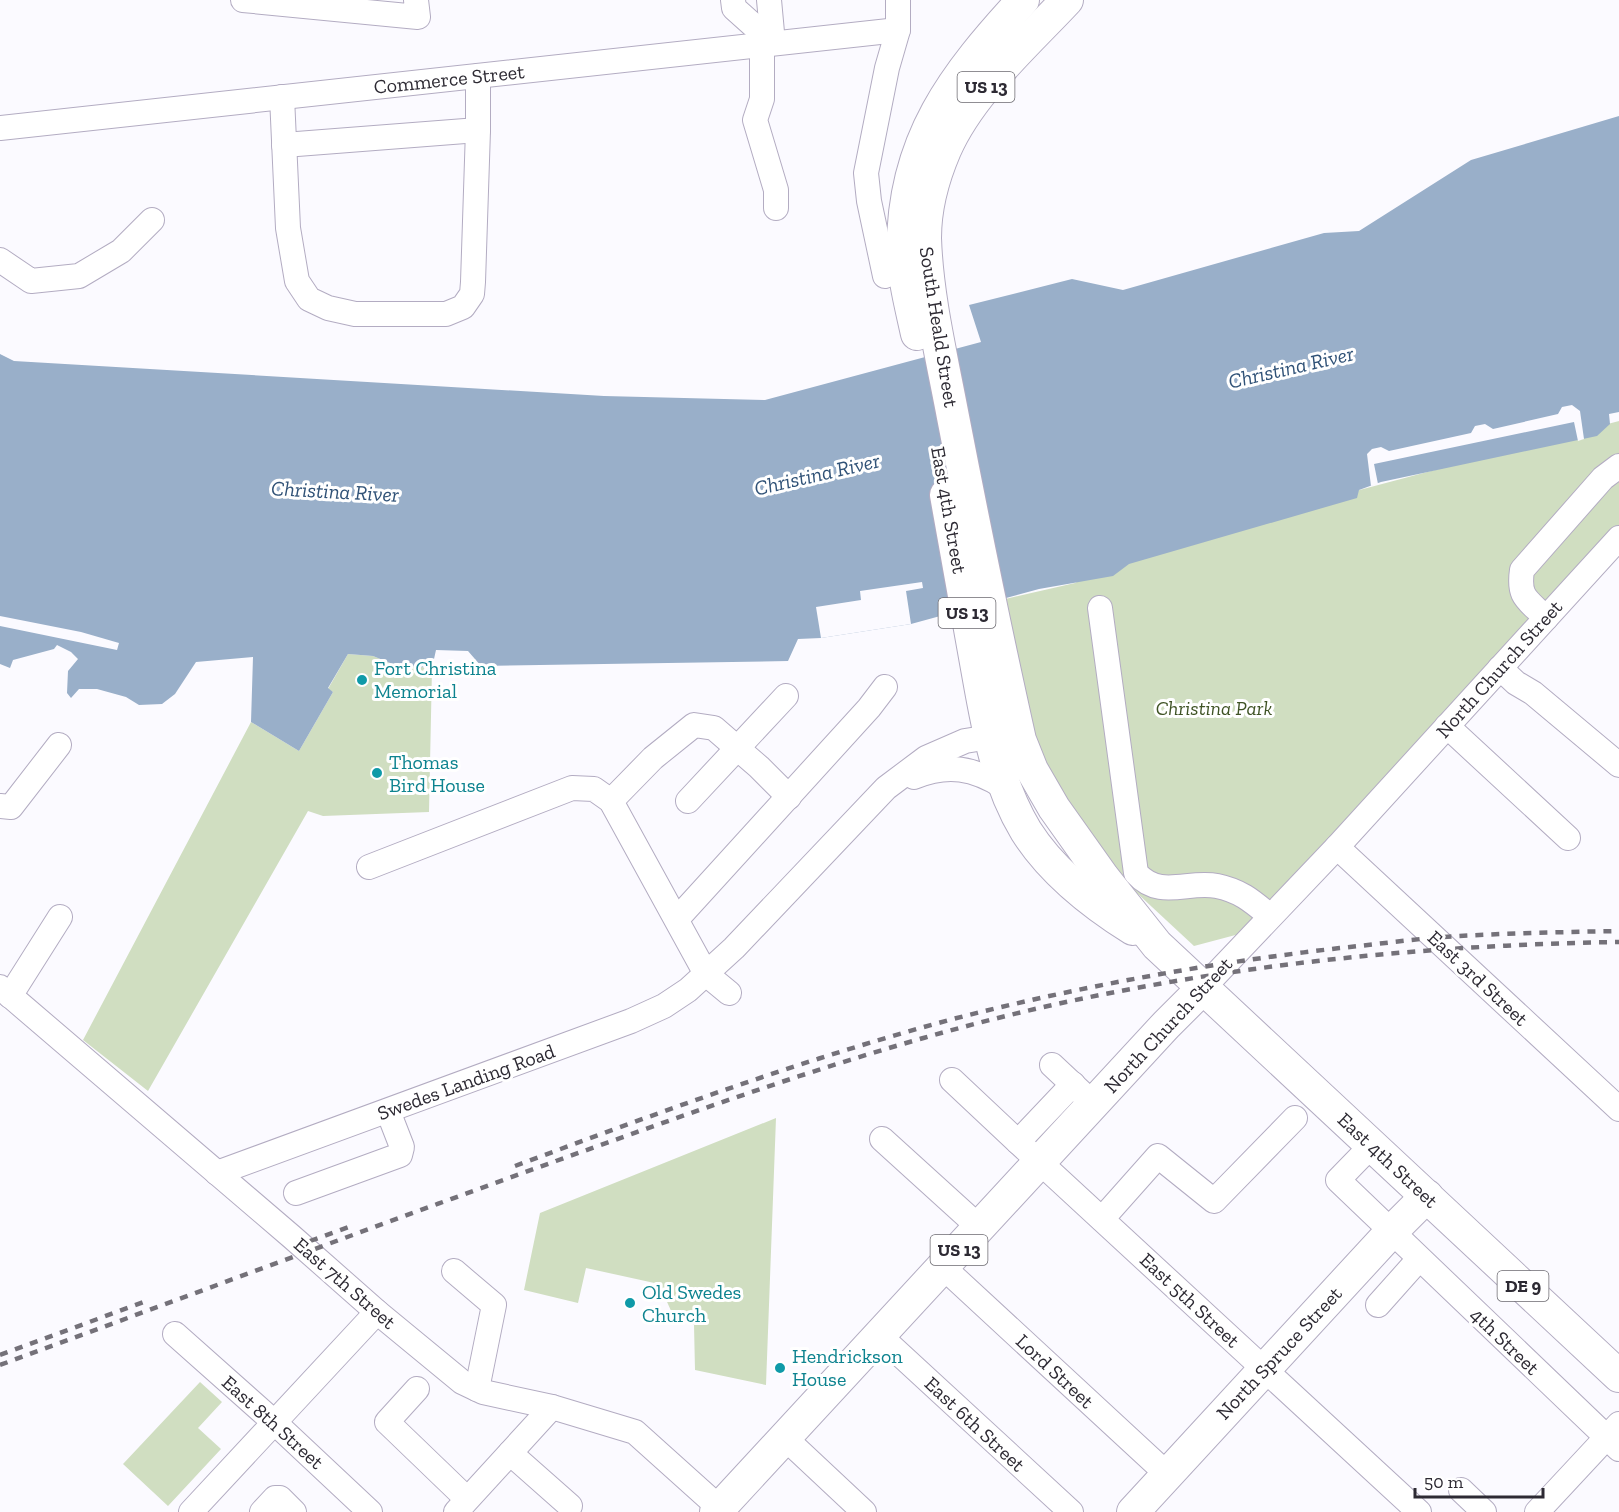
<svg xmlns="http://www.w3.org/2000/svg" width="1619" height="1512" font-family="'Zilla Slab',serif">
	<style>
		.green { fill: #d0dec1 }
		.water { fill: #99afc9 }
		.pier { fill: #fbfaff }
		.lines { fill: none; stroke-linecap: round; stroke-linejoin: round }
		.minor-casing { stroke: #b3acc2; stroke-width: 26 }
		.major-casing { stroke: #b3acc2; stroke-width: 34 }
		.minor { stroke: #fff; stroke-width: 24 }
		.major { stroke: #fff; stroke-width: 32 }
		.rail { stroke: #747179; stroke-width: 4.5; stroke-dasharray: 8 8; stroke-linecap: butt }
		.culture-dot { fill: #0f9aa8; stroke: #fff; stroke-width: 2 }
		.labels { text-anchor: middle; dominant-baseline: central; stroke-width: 6; stroke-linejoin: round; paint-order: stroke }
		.shield { fill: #fff; stroke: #6c6a70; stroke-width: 1.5 }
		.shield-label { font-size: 18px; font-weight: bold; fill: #2d2a33 }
		.street-label { font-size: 20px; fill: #2d2a33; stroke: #fff }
		.culture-label { font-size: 20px; fill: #0d838f; stroke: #fff; text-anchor: start }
		.park-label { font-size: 20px; font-style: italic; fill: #3f5325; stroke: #fff }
		.water-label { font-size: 21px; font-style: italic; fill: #305277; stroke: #fff }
	</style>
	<rect width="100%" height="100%" fill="#fbfaff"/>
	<g class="green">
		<polygon points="1619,421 1619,526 1243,933 1194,946 1124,881 1061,793 1022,711 1001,600 1075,583 1130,551"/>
		<polygon points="348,654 373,656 395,665 432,668 429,812 323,816 308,811 148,1091 83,1040 251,722 299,751 333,692 328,689"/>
		<polygon points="776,1118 766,1385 695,1370 694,1325 672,1313 659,1284 586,1268 578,1303 524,1290 540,1213"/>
		<polygon points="200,1382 222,1402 198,1428 221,1449 168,1506 123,1464"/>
	</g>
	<polygon class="water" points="1619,116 1619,412 1609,414 1610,424 1597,436 1381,482 1359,490 1357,498 1129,564 1113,576 1039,589 911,624 821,638 798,639 788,661 481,666 468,651 436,650 432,668 395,665 373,656 348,654 328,688 333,692 299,751 251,722 253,657 196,662 175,694 162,704 139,705 126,697 97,689 79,689 71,698 67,693 68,671 78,659 71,652 57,645 54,649 13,660 10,668 0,664 0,354 14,361 604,396 765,400 981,342 969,305 1072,279 1123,290 1324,233 1359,231 1471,160"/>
	<g class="pier">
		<polygon points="1572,405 1580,411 1584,439 1578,441 1574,422 1374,464 1378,484 1371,486 1367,454 1372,449 1381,447 1389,451 1471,433 1475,426 1485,424 1493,429 1558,414 1562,407"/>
		<polygon points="922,582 923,588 906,591 911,624 821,638 816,607 861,600 860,591"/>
		<polygon points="0,616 81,632 119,643 117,650 0,626"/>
	</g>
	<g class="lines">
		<defs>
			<g id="minor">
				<polyline points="243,0 418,17 416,0"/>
				<polyline points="733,0 734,8 773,43"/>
				<polyline points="769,0 773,43"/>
				<polyline points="762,45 762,99 755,120 776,190 776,208"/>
				<polyline points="282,97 288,228 297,281 309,299 328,308 355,314 446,314 463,307 472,294 473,282 478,130"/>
				<polyline points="0,128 898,30"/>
				<polyline points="284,145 478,130 478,76"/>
				<polyline points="0,260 31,281 79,276 121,251 152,220"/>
				<polyline points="885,276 869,201 866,173 887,68 898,30 898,0"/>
				<path d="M1100,608l36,265c24,27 52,7 81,13 24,5 35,15 53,30"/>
				<path d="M1546,618c-19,-19 -28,-20 -24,-48l81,-92 16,-12"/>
				<polyline points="1500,668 1516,683 1533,693 1619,765"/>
				<polyline points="1447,726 1568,838"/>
				<path d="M914,777c34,-14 60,-9 90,10"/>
				<polyline points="611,801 653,758 694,725 714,728 759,767 789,797"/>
				<polyline points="688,801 786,696"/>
				<polyline points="0,806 11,807 59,745"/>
				<polyline points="1337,847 1619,1109"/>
				<polyline points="369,867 572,788 594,789 611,801 706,974 729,993"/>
				<polyline points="677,919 869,708 885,687"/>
				<polyline points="0,987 292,1237 377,1312 462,1382 483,1392 552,1407 635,1432 724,1512"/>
				<polyline points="1202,989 1337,847 1619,538"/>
				<polyline points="10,996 60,917"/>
				<polyline points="1052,1065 1083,1094"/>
				<polyline points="952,1080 1018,1142"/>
				<polyline points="1073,1084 1018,1142 1419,1512"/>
				<polyline points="882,1139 979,1227"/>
				<polyline points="1372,1145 1338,1180 1619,1449"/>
				<polyline points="217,1173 631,1021 664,1006 688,990 734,948 886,788 926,758 965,741 990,737 1007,739"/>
				<polyline points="296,1193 400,1155 402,1147 388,1111"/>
				<polyline points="1102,1219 1158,1156 1214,1201 1295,1118"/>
				<polyline points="943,1267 1167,1474"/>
				<polyline points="454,1271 494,1305 477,1389"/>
				<polyline points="1378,1305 1419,1259"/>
				<polyline points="175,1334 274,1422 370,1512"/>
				<polyline points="880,1336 1071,1512"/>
				<polyline points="417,1389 387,1422 467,1499"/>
				<polyline points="785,1438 864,1512"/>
				<polyline points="510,1453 570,1506"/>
				<polyline points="1461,1490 1484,1512"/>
				<polyline points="191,1512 377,1312"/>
				<polyline points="262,1512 275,1498 280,1498 294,1512"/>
				<polyline points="456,1512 552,1407"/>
				<polyline points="1537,1512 1619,1424"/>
			</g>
			<g id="major">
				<path d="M1067,0c-42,45 -97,93 -122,150 -12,28 -20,58 -20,88 2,60 17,120 28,179 21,108 43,216 67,323l12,30 22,38 49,69 54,68 462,431"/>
				<path d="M917,334c-6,-28 -14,-57 -14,-86 0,-108 51,-173 120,-248"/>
				<path d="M946,495c10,54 19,108 29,162 11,60 19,121 51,174 26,41 67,73 107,98"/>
				<polyline points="716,1512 1166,1025 1202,989"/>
				<polyline points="1133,1512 1391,1232 1427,1196"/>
			</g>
		</defs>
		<use href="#minor" class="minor-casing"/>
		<use href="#major" class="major-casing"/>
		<use href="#minor" class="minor"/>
		<use href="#major" class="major"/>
		<g class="rail">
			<path d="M515,1166c145,-54 289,-107 438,-147 128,-33 257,-56 387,-71 40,-4 80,-10 119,-12 53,-3 107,-4 160,-5"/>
			<polyline points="310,1241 349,1227"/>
			<polyline points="0,1355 149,1300"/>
			<path d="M0,1365c185,-68 370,-137 556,-204 162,-58 324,-117 492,-155 188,-42 379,-61 571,-64"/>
		</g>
	</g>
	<g class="culture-dot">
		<circle cx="362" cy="680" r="6"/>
		<circle cx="377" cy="773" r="6"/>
		<circle cx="630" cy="1303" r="6"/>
		<circle cx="780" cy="1368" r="6"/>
	</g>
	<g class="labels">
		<g class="shield">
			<rect x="957.5" y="72" width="57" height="30" rx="4.5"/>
			<rect x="938.5" y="598" width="57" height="30" rx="4.5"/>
			<rect x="930.5" y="1235" width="57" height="30" rx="4.5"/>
			<rect x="1497.5" y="1271" width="51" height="30" rx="4.5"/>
		</g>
		<g class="shield-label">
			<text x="986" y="87">US 13</text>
			<text x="967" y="613">US 13</text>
			<text x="959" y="1250">US 13</text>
			<text x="1523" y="1286">DE 9</text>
		</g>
		<g class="street-label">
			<text transform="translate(449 79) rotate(-6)">Commerce Street</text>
			<text transform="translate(939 327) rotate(81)">South Heald Street</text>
			<text transform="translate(949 510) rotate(80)">East 4th Street</text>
			<text transform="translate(1499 669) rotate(-48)">North Church Street</text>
			<text transform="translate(1478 978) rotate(43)">East 3rd Street</text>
			<text transform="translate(1168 1025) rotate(-47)">North Church Street</text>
			<text transform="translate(466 1082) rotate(-20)">Swedes Landing Road</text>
			<text transform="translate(1388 1160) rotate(43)">East 4th Street</text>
			<text transform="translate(345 1283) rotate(41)">East 7th Street</text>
			<text transform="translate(1190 1300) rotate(43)">East 5th Street</text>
			<text transform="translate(1505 1341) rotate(44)">4th Street</text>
			<text transform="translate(1279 1353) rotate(-47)">North Spruce Street</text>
			<text transform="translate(1055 1371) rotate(43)">Lord Street</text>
			<text transform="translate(273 1422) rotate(42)">East 8th Street</text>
			<text transform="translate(975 1424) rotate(43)">East 6th Street</text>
		</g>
		<g class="culture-label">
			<text x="374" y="668">Fort Christina<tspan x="374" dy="23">Memorial</tspan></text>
			<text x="389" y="762">Thomas<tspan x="389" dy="23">Bird House</tspan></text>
			<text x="642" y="1292">Old Swedes<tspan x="642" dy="23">Church</tspan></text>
			<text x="792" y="1356">Hendrickson<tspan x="792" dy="23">House</tspan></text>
		</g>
		<g class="park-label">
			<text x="1214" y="708">Christina Park</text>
		</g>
		<g class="water-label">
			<text transform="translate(1291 367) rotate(-13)">Christina River</text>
			<text transform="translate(817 474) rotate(-13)">Christina River</text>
			<text transform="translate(335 491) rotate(3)">Christina River</text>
		</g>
	</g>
	<path d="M1415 1488v9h128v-9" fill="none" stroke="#2d2a33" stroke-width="3"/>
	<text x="1424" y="1488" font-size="18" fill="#2d2a33" stroke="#ffffff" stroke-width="4.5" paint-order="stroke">50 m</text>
</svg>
